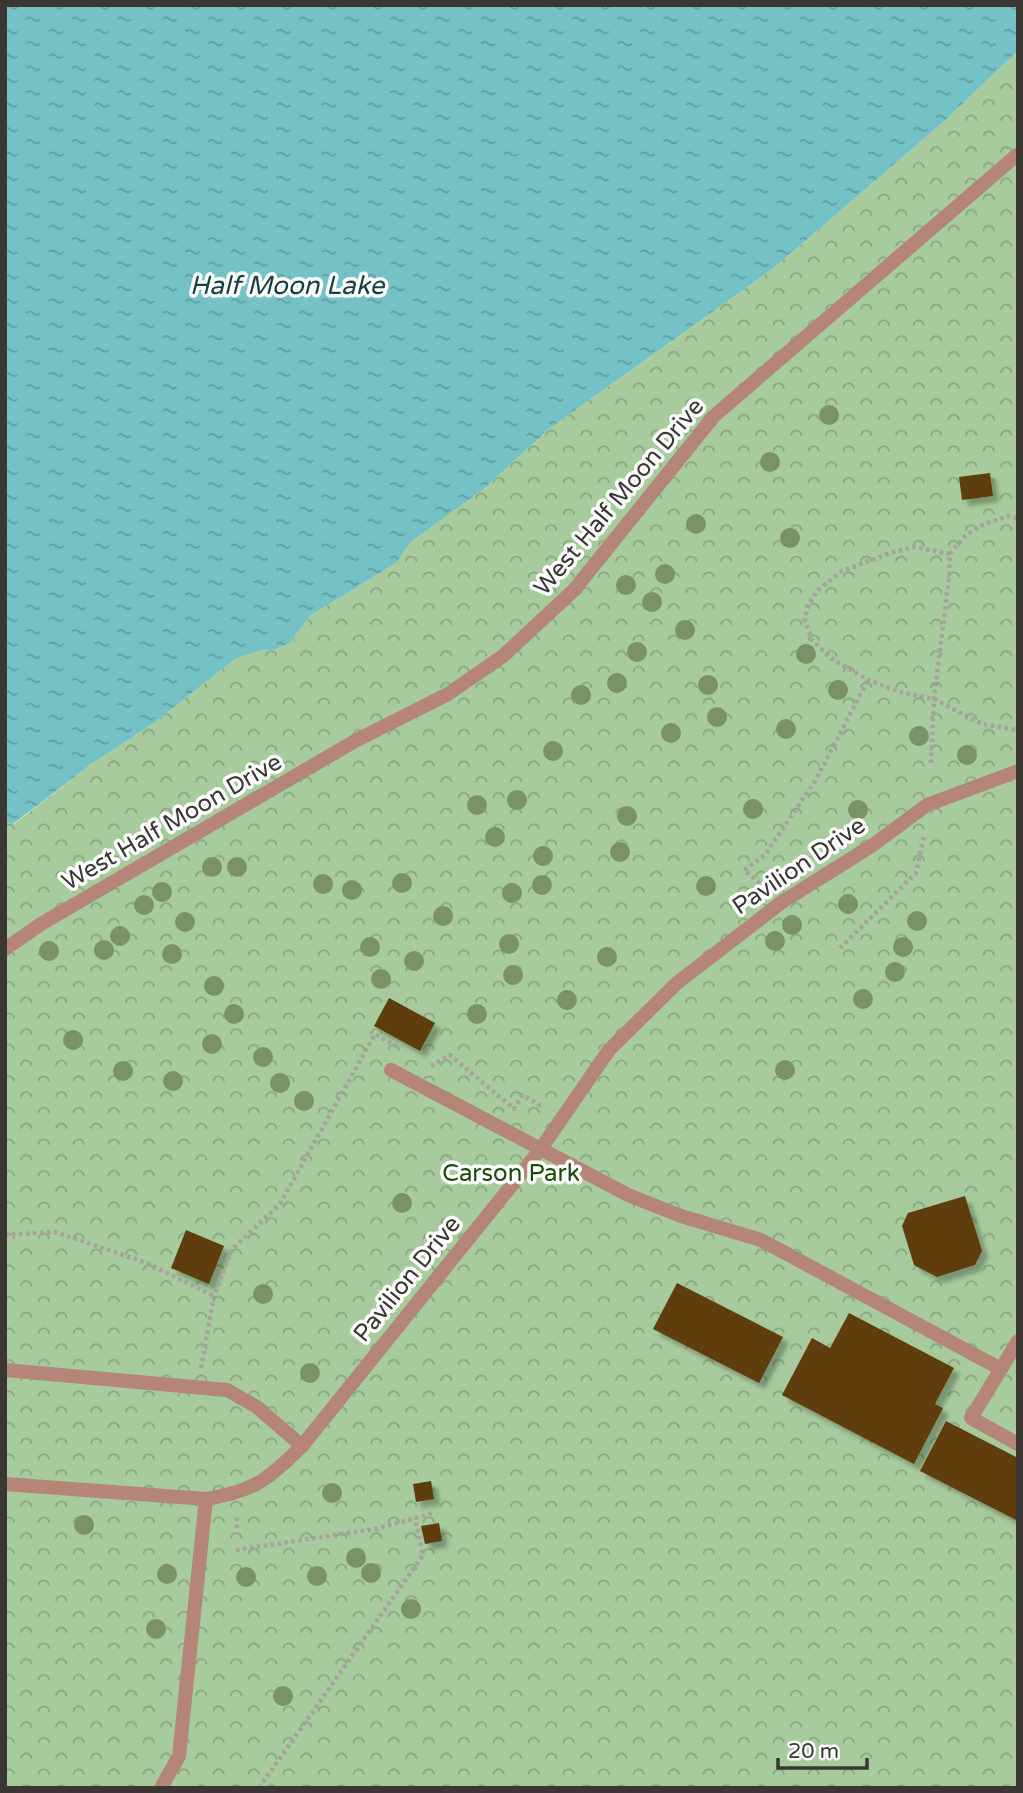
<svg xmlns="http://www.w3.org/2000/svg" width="1023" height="1793" font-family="'Varela Round',sans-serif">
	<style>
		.park { fill: url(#park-crowns) }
		.water { fill: url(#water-ripples) }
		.building { fill: #603d0e; filter: url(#shadow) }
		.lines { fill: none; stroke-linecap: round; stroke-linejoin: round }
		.path { stroke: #a8a29c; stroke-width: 4.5; stroke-dasharray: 3.5 3.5; stroke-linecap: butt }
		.service { stroke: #b48578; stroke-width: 14 }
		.minor { stroke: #b48578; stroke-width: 14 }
		.tree { fill: #7b9269 }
		.labels { text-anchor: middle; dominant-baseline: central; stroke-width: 7; stroke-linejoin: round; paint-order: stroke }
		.street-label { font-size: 24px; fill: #393633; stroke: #fff }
		.park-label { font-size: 24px; fill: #194905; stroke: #fff }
		.water-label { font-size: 26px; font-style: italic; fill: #193e40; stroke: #fff }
	</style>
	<defs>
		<pattern id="park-crowns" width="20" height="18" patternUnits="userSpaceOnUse" patternTransform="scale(1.75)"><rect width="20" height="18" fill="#a7cb9d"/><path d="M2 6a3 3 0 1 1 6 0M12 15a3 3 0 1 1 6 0" fill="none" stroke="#89a681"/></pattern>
		<pattern id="water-ripples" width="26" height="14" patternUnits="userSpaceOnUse" patternTransform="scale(1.75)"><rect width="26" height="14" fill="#74c2c6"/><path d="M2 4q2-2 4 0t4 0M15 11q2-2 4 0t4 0" fill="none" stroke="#609ea1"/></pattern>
		<filter id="shadow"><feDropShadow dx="6" dy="6" stdDeviation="2" flood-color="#0004"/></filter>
	</defs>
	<rect width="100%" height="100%" fill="#f2ebe3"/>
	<polygon class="park" points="1018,51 1018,1788 5,1788 5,823 14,824 90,765 154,723 235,659 262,650 272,651 290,643 310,616 396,563 411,542 485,488 549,429 775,267 940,125"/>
	<polygon class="water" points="5,5 1018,5 1018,51 940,125 775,267 549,429 485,488 411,542 396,563 310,616 290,643 272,651 262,650 235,659 154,723 90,765 13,824 5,823"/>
	<g class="building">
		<polygon points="990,473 993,496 962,500 959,477"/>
		<polygon points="389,998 435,1023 420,1051 374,1026"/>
		<polygon points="965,1196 982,1251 975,1265 937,1277 914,1265 902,1226 908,1213"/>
		<polygon points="186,1230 224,1246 209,1284 171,1268"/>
		<polygon points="677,1283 783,1337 759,1383 653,1329"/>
		<polygon points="849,1313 954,1368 935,1404 943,1408 914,1464 782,1395 812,1338 830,1348"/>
		<polygon points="946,1421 1018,1458 1018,1521 920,1471"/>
		<polygon points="431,1481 434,1499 416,1502 413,1484"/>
		<polygon points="439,1523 442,1541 425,1544 421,1526"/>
	</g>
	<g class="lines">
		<g class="path">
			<polyline points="950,554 915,547 893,552 842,571 818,590 807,607 805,620 812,640 832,659 868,680 900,692 934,699 982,724 1018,730"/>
			<polyline points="931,763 934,699 949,578 950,554 966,535 983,525 1007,516 1018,518"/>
			<polyline points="765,888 744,870 765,855 815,781 868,680"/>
			<polyline points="840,948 916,873 924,835"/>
			<polyline points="431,1066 450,1055 514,1109 522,1095 543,1107"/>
			<polyline points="5,1235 55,1232 147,1263 214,1296"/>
			<polyline points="201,1368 214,1296 232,1249 280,1204 375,1034 399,1048"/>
			<polyline points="237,1528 237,1515"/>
			<polyline points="236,1550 375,1529 433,1513"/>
			<polyline points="259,1788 423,1555 415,1518"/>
		</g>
		<g class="service">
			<polyline points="391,1070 628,1195 681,1216 761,1240 1001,1369"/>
			<polyline points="1018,1341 971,1418 1018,1444"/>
			<polyline points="5,1370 227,1390 257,1407 302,1446"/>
			<polyline points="161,1788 179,1756 206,1499"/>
		</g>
		<g class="minor">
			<polyline points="5,949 41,924 355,741 448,694 503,656 574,590 714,416 1018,154"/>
			<path d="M5,1484l201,15c48,-8 62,-19 96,-53l238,-296 69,-100 68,-67 105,-81 91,-57 54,-40 91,-34"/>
		</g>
	</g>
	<g class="tree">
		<circle cx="829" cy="415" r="10"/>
		<circle cx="770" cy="462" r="10"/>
		<circle cx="696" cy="524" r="10"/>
		<circle cx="790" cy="538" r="10"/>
		<circle cx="665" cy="574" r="10"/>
		<circle cx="626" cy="585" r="10"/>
		<circle cx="652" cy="602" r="10"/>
		<circle cx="685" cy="630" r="10"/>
		<circle cx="637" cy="652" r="10"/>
		<circle cx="806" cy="654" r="10"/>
		<circle cx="617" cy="683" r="10"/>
		<circle cx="708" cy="685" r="10"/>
		<circle cx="838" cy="690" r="10"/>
		<circle cx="581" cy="695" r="10"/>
		<circle cx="717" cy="717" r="10"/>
		<circle cx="786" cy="729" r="10"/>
		<circle cx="671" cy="733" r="10"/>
		<circle cx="919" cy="736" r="10"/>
		<circle cx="553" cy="751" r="10"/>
		<circle cx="967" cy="755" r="10"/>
		<circle cx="517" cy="800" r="10"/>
		<circle cx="477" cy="805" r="10"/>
		<circle cx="753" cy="809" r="10"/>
		<circle cx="858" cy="810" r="10"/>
		<circle cx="627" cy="816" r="10"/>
		<circle cx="495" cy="837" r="10"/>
		<circle cx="620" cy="852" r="10"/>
		<circle cx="543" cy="856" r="10"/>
		<circle cx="212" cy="867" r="10"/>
		<circle cx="237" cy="867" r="10"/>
		<circle cx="402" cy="883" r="10"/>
		<circle cx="323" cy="884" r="10"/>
		<circle cx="542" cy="885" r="10"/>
		<circle cx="706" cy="886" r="10"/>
		<circle cx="352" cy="890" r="10"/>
		<circle cx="162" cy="892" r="10"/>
		<circle cx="512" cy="893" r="10"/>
		<circle cx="848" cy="904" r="10"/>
		<circle cx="144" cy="905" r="10"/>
		<circle cx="443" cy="916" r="10"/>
		<circle cx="917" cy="921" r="10"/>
		<circle cx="185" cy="922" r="10"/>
		<circle cx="792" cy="925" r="10"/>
		<circle cx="120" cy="936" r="10"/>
		<circle cx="775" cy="941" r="10"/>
		<circle cx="509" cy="944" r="10"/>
		<circle cx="370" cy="947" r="10"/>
		<circle cx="903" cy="947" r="10"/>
		<circle cx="104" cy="950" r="10"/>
		<circle cx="49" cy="951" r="10"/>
		<circle cx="172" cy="954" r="10"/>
		<circle cx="607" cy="957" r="10"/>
		<circle cx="414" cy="961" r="10"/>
		<circle cx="895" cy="972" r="10"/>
		<circle cx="513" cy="975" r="10"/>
		<circle cx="381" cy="979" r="10"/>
		<circle cx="214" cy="986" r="10"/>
		<circle cx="863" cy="999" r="10"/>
		<circle cx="567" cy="1000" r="10"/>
		<circle cx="234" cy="1014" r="10"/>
		<circle cx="477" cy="1014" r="10"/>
		<circle cx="73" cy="1040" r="10"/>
		<circle cx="212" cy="1044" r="10"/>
		<circle cx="263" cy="1057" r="10"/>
		<circle cx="785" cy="1070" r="10"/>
		<circle cx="123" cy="1071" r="10"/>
		<circle cx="173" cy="1081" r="10"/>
		<circle cx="280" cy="1083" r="10"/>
		<circle cx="304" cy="1101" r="10"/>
		<circle cx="402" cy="1203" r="10"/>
		<circle cx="263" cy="1294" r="10"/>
		<circle cx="310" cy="1373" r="10"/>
		<circle cx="332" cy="1493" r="10"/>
		<circle cx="84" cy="1525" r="10"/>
		<circle cx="356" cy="1558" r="10"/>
		<circle cx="371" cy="1573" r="10"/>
		<circle cx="167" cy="1574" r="10"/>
		<circle cx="317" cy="1576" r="10"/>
		<circle cx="246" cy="1577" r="10"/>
		<circle cx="411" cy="1609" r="10"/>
		<circle cx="156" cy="1629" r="10"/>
		<circle cx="283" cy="1696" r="10"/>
	</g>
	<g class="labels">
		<g class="street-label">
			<text transform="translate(619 497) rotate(-50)">West Half Moon Drive</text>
			<text transform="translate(172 822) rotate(-30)">West Half Moon Drive</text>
			<text transform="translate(799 866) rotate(-34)">Pavilion Drive</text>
			<text transform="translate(407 1279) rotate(-51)">Pavilion Drive</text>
		</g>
		<g class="park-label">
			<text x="511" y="1173">Carson Park</text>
		</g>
		<g class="water-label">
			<text x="287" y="285">Half Moon Lake</text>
		</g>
	</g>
	<rect width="1023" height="1793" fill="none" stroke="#393633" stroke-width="14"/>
	<path d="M778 1758v10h89v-10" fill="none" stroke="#393633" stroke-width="3.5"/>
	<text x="788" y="1758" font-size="21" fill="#393633" stroke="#ffffff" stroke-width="5" paint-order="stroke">20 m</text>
</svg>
